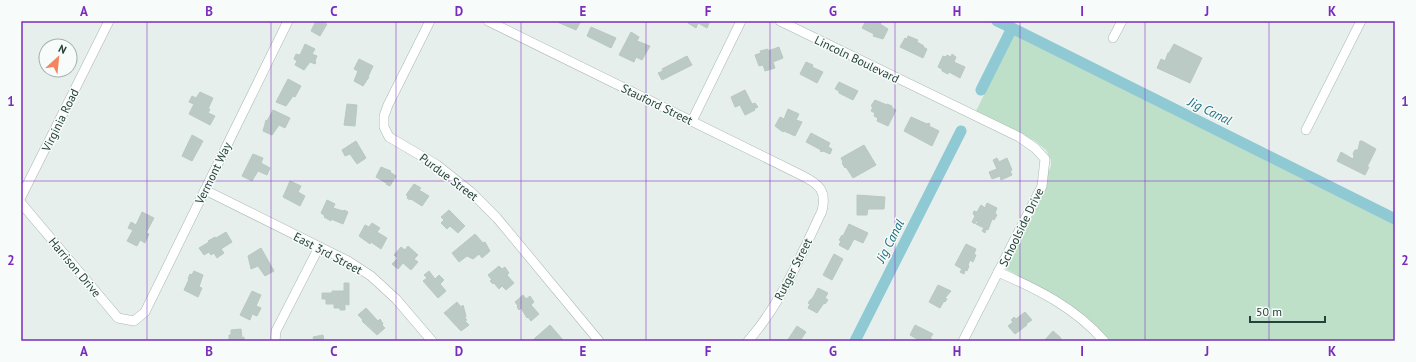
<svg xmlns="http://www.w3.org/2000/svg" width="1416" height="362" font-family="'PT Sans',sans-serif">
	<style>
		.green { fill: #bfe0c8 }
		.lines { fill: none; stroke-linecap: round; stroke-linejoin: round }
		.canal { stroke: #8ec9d4; stroke-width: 11 }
		.building { fill: #bbcac4; stroke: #b8c9c2 }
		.minor-casing { stroke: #a8b8b2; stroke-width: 10 }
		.minor { stroke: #fff; stroke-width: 9 }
		.grid { fill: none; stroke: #7b2cbf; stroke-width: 1; stroke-opacity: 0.55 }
		.labels { text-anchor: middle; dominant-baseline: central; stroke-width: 3; stroke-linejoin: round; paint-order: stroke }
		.street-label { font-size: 12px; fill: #24423a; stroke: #f7fbf9 }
		.water-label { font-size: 13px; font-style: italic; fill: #1c6f80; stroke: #f7fbf9 }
		.neatline { fill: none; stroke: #7b2cbf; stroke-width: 1.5 }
		.grid-label { font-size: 13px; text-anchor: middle; font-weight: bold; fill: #7b2cbf }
	</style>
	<rect width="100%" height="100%" fill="#e6efeb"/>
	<polygon class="green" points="1018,27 1395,219 1395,341 1110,341 1088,319 1063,300 1006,269 1051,166 1051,160 1046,150 1035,141 976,111"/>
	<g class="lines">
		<g class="canal">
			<polyline points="997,21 1012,28"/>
			<polyline points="981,90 1012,28 1395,219"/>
			<polyline points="855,341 961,131"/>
		</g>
	</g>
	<g class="building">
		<polygon points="316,21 325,21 325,23 327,24 320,36 311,31"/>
		<polygon points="555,21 581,21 576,30"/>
		<polygon points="689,21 710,21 707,28 698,23 696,28 688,23"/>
		<polygon points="866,21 882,21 880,24 888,29 883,39 873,36 874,34 862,28"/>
		<polygon points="591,27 616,38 611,48 587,36"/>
		<polygon points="631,32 639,37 637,41 650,46 642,60 636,57 634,62 619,55"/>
		<polygon points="908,36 918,40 916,43 917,42 924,46 923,47 927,49 923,58 900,47 905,38 907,39"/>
		<polygon points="305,44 315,49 312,54 317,56 315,61 316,62 315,64 310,62 304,70 295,65 297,61 294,59 296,54 300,55"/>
		<polygon points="1174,44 1202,58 1190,83 1157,68 1161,59 1165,61 1168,53 1169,53"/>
		<polygon points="779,47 783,58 773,62 775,68 765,71 763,65 759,66 755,55 761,53 760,51 768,49 768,51"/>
		<polygon points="952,54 956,57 954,62 965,67 960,78 949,72 948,74 942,71 942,69 938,67 943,56 946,57 947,55 951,57"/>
		<polygon points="687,56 692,65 662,80 658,73 663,71 662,69"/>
		<polygon points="359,59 373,66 368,77 369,77 363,86 354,81 358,71 354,69"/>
		<polygon points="806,62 813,65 812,67 823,72 817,83 800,74"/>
		<polygon points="288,79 301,86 295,97 293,96 286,106 276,102"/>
		<polygon points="839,82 858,91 853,100 839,93 839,91 835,89"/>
		<polygon points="745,90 752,104 755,103 758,107 754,109 755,110 745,115 740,105 735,107 731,97"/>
		<polygon points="200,92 213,98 208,109 210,109 208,113 215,116 210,125 189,114 194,104 189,102 192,96 196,98"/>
		<polygon points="875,100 887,105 887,104 892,106 892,108 896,110 888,126 877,121 878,118 874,116 875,113 871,111 873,107 871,106"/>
		<polygon points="347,104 357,105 355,126 344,125"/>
		<polygon points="788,109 799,114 796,120 802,122 795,136 784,131 783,132 775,126 780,117 784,119"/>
		<polygon points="273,110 290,118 285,128 279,125 272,135 263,131 266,120 267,121"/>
		<polygon points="911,117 927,124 928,123 930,124 929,126 939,131 932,146 904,131"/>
		<polygon points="811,133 830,143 828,147 832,149 830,154 823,151 822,152 820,151 821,150 806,142"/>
		<polygon points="192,135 203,141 192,161 182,156"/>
		<polygon points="356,141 366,158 357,164 350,154 345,156 342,150"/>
		<polygon points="1360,141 1362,141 1376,149 1367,167 1369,167 1365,175 1337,161 1341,152 1353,159 1354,156 1353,154 1355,150 1358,150"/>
		<polygon points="864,145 876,165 853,178 846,167 845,168 842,163 843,162 841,158"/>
		<polygon points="253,154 263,158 261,163 270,168 267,175 258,171 252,181 242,176"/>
		<polygon points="997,158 999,162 1007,158 1012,170 1010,171 1012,175 1001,180 1000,176 992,179 989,172 997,169 993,160"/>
		<polygon points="381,167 391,171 390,172 396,176 390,186 386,184 387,183 386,183 376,177"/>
		<polygon points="290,181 301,186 298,192 305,196 300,206 283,197"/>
		<polygon points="414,184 421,188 419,190 429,196 422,206 411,199 410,200 407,198 408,197 406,195"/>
		<polygon points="857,195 885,197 884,209 868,209 867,215 857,215"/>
		<polygon points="327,200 335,204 333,208 343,211 344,210 348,212 343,224 331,219 331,221 324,217 325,216 321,213"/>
		<polygon points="987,203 997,208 995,213 997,215 994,220 992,219 988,230 986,229 985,233 982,231 984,228 976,224 978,222 976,221 975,224 972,222 975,216 973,214 974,211 977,212 981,205 985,208"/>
		<polygon points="449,210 465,226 458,233 450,226 447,229 441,223 444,220 441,217"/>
		<polygon points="142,212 154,218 146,233 149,234 145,243 140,240 137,246 127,241 133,230 128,228 131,222 136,225"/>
		<polygon points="372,223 380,228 377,232 387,238 381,249 371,242 370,244 359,236 365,225 369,227"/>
		<polygon points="849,224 868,233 863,243 854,239 848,250 839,245 841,241 839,240 842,235 843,236"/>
		<polygon points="226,232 232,242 221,249 224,253 217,258 214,253 211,255 209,252 204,255 199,248 209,242 208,241 215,237 216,238"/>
		<polygon points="475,234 483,243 485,242 490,251 482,258 479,254 473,259 467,256 459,262 452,253"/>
		<polygon points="966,244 976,249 974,254 976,255 973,262 970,260 968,265 969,266 967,271 965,270 964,274 960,272 962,269 955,265"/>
		<polygon points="408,246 418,255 414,259 418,262 411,270 403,263 398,269 392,264 398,258 394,255 401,247 405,250"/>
		<polygon points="261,248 274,271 265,276 258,266 251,269 248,256"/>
		<polygon points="834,254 843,259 832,280 823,275"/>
		<polygon points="499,266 502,269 505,267 509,273 507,275 514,283 506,290 502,286 499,289 494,283 493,284 490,281 492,280 488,275"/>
		<polygon points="194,271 203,275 199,287 202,288 198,297 184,290 189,279 188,279 190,274 192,275"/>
		<polygon points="429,271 435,279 439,275 444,280 440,284 446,291 438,298 423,281 427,278 424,275"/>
		<polygon points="344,283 349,283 349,305 345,304 345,310 340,310 340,308 334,308 334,304 326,304 326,299 322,299 322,293 332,293 332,291 344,291"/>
		<polygon points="938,285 951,291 945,298 947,299 945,302 944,301 940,308 929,302"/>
		<polygon points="818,288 828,293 825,298 828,300 825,304 824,303 817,313 808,308 810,304 808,303 811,299 812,299"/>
		<polygon points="252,291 261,295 256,306 261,308 257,316 252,314 250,320 240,315"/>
		<polygon points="523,295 526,299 530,296 534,302 531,305 539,314 531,321 528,317 527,318 521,308 519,310 517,307 518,306 515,302"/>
		<polygon points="457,302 461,307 463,305 466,316 465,318 467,320 465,321 469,325 461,331 444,313"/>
		<polygon points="366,308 378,321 380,319 383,324 382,325 385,328 377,335 362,321 363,320 358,315"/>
		<polygon points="1025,312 1032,320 1026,324 1027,325 1015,334 1008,326 1013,322 1011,320 1014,317 1016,319"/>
		<polygon points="550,325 563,340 535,341 534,339"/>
		<polygon points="915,325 933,334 930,338 932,339 931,341 916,341 917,339 910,335"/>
		<polygon points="797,326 806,332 800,341 787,341"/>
		<polygon points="241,329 242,338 244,337 244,341 229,341 229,335 231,335 231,330"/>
		<polygon points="1053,331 1060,337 1062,341 1044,341"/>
		<polygon points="323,335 324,341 314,341 313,337"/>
	</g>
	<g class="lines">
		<defs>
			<g id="minor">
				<polyline points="430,21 388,105 384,116 384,127 389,137 437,165 471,192 497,218 599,341"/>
				<path d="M488,21l313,154c18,9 26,15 21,36 -21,44 -41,93 -74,130"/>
				<polyline points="780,21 1019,137 1035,148 1045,159 1042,186 963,341"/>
				<polyline points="1113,38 1122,21"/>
				<polyline points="692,121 741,21"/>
				<polyline points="1306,130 1361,21"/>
				<polyline points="205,190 348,261 371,276 396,299 432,341"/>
				<polyline points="21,197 109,21"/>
				<polyline points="21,203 118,318 134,321 145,312 288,21"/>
				<path d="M998,272c39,17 78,36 106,69"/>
				<polyline points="275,341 276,331 319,247"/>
			</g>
		</defs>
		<use href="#minor" class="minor-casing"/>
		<use href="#minor" class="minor"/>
	</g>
	<path class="grid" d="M147,21v320M271,21v320M396,21v320M521,21v320M646,21v320M770,21v320M895,21v320M1020,21v320M1145,21v320M1269,21v320M21,181h1374"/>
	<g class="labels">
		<g class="street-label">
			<text transform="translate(857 59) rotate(26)">Lincoln Boulevard</text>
			<text transform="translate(657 104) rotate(26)">Stauford Street</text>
			<text transform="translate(60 120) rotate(-64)">Virginia Road</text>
			<text transform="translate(213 173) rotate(-64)">Vermont Way</text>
			<text transform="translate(449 177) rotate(37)">Purdue Street</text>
			<text transform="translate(1021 227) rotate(-64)">Schoolside Drive</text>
			<text transform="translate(328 253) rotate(28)">East 3rd Street</text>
			<text transform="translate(75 267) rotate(50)">Harrison Drive</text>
			<text transform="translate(793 269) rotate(-63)">Rutger Street</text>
		</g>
		<g class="water-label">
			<text transform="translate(1210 111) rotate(26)">Jig Canal</text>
			<text transform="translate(890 241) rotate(-63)">Jig Canal</text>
		</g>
	</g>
	<rect width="1416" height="362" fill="none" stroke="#f7fbf9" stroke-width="44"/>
	<g transform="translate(58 58) rotate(27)"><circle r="19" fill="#f7fbf9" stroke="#a3b1ad"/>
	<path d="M0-3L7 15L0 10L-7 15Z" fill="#f4845f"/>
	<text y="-6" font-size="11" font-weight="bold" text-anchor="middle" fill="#24423a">N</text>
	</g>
	<path d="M1250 316v6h75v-6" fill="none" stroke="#24423a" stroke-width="2"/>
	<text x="1256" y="316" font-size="12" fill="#24423a" stroke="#f7fbf9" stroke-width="3" paint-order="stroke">50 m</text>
	<rect x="22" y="22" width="1372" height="318" class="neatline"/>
	<g class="grid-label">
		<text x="84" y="16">A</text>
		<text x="209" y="16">B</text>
		<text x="334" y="16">C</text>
		<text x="459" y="16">D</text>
		<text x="583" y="16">E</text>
		<text x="708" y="16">F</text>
		<text x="833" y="16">G</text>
		<text x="957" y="16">H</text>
		<text x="1082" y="16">I</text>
		<text x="1207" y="16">J</text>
		<text x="1332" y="16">K</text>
		<text x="11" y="106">1</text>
		<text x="1405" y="106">1</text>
		<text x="11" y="265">2</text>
		<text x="1405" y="265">2</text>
		<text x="84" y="356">A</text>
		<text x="209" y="356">B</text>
		<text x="334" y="356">C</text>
		<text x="459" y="356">D</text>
		<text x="583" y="356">E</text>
		<text x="708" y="356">F</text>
		<text x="833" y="356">G</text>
		<text x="957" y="356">H</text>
		<text x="1082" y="356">I</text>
		<text x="1207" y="356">J</text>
		<text x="1332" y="356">K</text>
	</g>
</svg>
